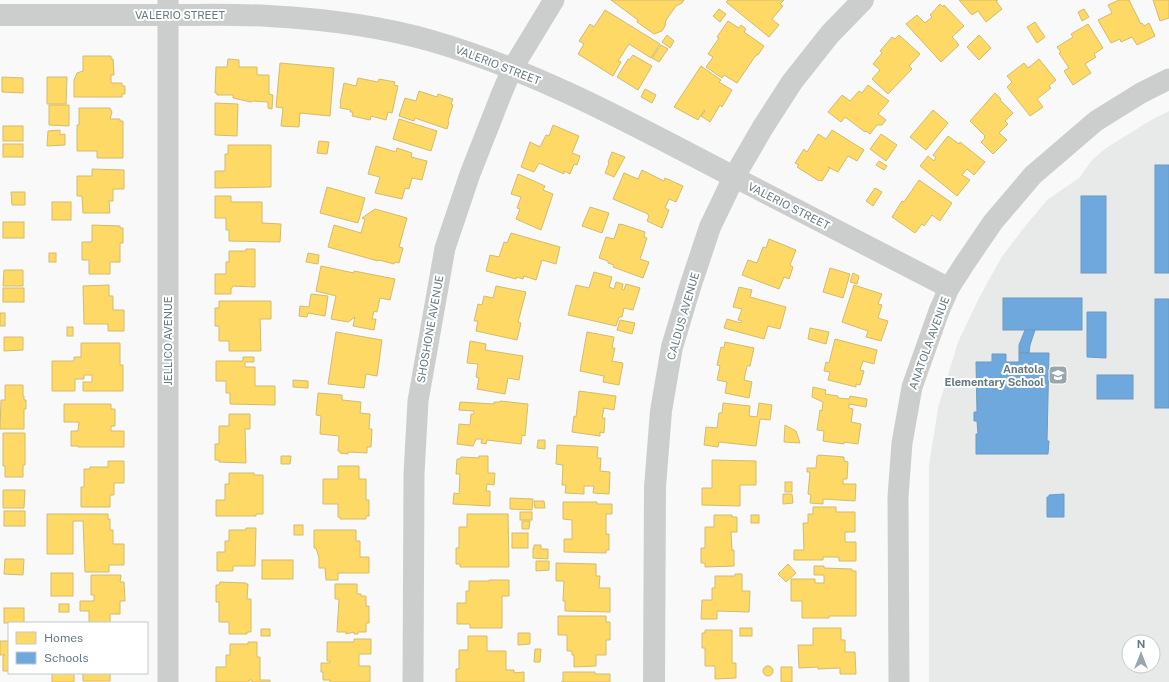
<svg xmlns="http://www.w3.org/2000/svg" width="1169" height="682" font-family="'Public Sans',sans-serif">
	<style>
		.built { fill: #e8eae9; fill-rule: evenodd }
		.homes { fill: #ffd966; stroke: #d1bc6f }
		.schools { fill: #6fa8dc; stroke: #6c9ac1 }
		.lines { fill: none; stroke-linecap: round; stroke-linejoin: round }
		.minor { stroke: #cccece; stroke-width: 21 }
		.tertiary { stroke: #cccece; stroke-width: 22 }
		.labels { text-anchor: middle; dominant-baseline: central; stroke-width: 4; stroke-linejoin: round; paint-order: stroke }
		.street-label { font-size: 11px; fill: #657a83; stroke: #fff }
		.poi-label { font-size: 11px; font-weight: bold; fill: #657a83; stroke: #fff; text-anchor: end }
	</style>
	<rect width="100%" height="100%" fill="#f9f9f9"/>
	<path class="built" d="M1169,111v571h-240v-217l9,-57 20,-66 22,-46 21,-38 25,-33 21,-25 32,-22 13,-18 14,-12 45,-28zM1129,642h24v24h-24z"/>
	<g class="homes">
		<polygon points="611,0 684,0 682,3 676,6 666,20 665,26 662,31 654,34 637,22 638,20"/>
		<polygon points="728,0 784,0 780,4 783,6 772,19 779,25 769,37 726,2"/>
		<polygon points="959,0 998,0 996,1 1002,9 986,22 978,11 972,15"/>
		<polygon points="1119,0 1129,0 1141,24 1142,23 1144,26 1149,23 1155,36 1137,45 1132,37 1121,42 1120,39 1111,43 1098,20 1112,13 1108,5"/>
		<polygon points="1153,0 1169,0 1169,18 1160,21"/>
		<polygon points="940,4 943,7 944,5 964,26 952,37 959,45 941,62 906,24 917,15 925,23 932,17 930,15"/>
		<polygon points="719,9 726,14 720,22 713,16"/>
		<polygon points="1084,9 1089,17 1082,21 1078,12"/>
		<polygon points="605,10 660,44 651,58 629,44 618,61 621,62 613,76 578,54 584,44 579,41 590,24 594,27"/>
		<polygon points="728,21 739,28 741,25 746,29 744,32 764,46 758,55 756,55 737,83 724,75 722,78 706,67 713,57 708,54 719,38 717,37"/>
		<polygon points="1035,22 1045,37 1037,43 1027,27"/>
		<polygon points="1088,24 1103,48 1094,54 1096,57 1085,64 1091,73 1073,85 1064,71 1069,68 1059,53 1061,52 1057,47 1073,37 1071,34"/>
		<polygon points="667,35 674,41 670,48 662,42"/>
		<polygon points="899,35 920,54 909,66 912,69 888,94 872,79 880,70 873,64 882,53 880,51 892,37 895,39"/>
		<polygon points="979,35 991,48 979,60 967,47"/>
		<polygon points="661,45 668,49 659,62 652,58"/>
		<polygon points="633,55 652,66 638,90 617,77 628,59 629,60"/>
		<polygon points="83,56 111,56 111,59 113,59 114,75 111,75 111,83 122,83 122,86 125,86 125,94 122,94 122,97 74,97 74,80 77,73 83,71"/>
		<polygon points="228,59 239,60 239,67 257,67 257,75 269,75 269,94 273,95 272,109 268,108 268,102 253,101 251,102 233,98 233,95 217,95 217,93 215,93 216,67 227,67"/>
		<polygon points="1039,59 1056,80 1049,86 1051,88 1037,99 1043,107 1030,116 1007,87 1012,82 1007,76 1024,63 1028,68"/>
		<polygon points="280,63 334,68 330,116 300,113 299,127 281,126 283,108 276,107"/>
		<polygon points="701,66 721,80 719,82 732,90 722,107 720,105 710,122 701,116 705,111 704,110 698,120 674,107"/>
		<polygon points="2,77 23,78 23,93 2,92"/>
		<polygon points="47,77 67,77 66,104 47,104"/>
		<polygon points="358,78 378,82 379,79 395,82 394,85 398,86 392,113 388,112 386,120 371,116 370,120 352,116 353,112 350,112 351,110 340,108 341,103 340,103 344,83 356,86"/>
		<polygon points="868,85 889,101 878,114 886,120 882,125 877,125 870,134 866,131 865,132 845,117 841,122 828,112 842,95 850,101 859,91 862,93"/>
		<polygon points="645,89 656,95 652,103 641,97"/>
		<polygon points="419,91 437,97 438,94 453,99 451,104 453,105 448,121 449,122 447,129 415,118 414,121 399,116 405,98 416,101"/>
		<polygon points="995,93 1001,99 1000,100 1013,113 1005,121 1008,124 999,133 1007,140 993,154 981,142 985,138 984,137 985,136 970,121"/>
		<polygon points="215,103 238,104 237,136 215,135"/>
		<polygon points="49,105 69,105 69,126 49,125"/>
		<polygon points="79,108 110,108 112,112 110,119 120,119 120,121 123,121 123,158 97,158 97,151 77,151 77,125 79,125"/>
		<polygon points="933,110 948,123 926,150 910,137"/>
		<polygon points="399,119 437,131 431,151 393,139"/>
		<polygon points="553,125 579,136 572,153 580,156 577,165 574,164 570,174 564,171 564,174 539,163 534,172 521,167 530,142 540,147 546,135 549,136"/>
		<rect x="3" y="126" width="20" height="15"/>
		<polygon points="60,130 60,135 65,134 65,145 47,146 48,131"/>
		<polygon points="832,130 864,150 857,161 848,156 838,172 828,167 830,168 822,181 820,180 819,181 797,167 799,165 795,163 804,149 807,152 818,134 826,139"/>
		<polygon points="881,134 897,145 886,161 870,149"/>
		<polygon points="948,136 959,144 960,142 985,162 974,175 967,169 962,175 970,180 957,196 920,166 928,156 934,161 936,157 933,155"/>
		<polygon points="319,141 329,142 327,154 317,153"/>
		<rect x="3" y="144" width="20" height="13"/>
		<polygon points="228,145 271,145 271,187 215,188 215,171 225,171 225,154 228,154"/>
		<polygon points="376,146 396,152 397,148 412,153 411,157 427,161 422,180 412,178 409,189 405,188 402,199 375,193 380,177 368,174"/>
		<polygon points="612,152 625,157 614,177 605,173 609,163 608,162"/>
		<polygon points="879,161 887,166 884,170 876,165"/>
		<polygon points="92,169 124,170 124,189 113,189 113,201 109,201 110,213 83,213 82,196 77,196 77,176 92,176"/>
		<polygon points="642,170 664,181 665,178 683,186 676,202 669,199 665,208 669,210 662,228 647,221 649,216 648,215 648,214 613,199 624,173 638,179"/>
		<polygon points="518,174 545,186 543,190 553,194 541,230 516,219 520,209 517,208 521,197 511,194"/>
		<polygon points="919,180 952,203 940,221 932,215 924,226 922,224 915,233 892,217 902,201 904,202"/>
		<polygon points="327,187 365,198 358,223 320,213"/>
		<polygon points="875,188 882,192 873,206 866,201"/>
		<polygon points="11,192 25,192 25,205 12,205"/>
		<polygon points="215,196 231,196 231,202 262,202 262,223 281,224 280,242 229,241 229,230 226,230 226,218 215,218"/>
		<rect x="52" y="202" width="19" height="18"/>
		<polygon points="590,207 609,213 602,233 582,226"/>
		<polygon points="375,209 407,218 399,247 403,248 399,263 395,262 394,264 379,260 378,261 328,247 334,225 361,233 365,219 362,218"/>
		<rect x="3" y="222" width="21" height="16"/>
		<polygon points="619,224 621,225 621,224 645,232 644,237 647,238 640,259 649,262 643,278 613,267 614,265 608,263 608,261 599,258 606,237 614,239"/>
		<polygon points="92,225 120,226 120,228 123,228 123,243 120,243 120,262 110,262 110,274 89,274 89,260 82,260 82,242 92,242"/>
		<polygon points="511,233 560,247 556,264 542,260 536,280 524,276 523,279 517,277 516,279 486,271 490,255 499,257 504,242 507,243"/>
		<polygon points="769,239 796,250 790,265 793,267 789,279 784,277 779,289 742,275 748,260 757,263 763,247 766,248"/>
		<polygon points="246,249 255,249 255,287 233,286 231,289 231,294 215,294 215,274 226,274 226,262 229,262 229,251 246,251"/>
		<rect x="49" y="253" width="7" height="9"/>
		<polygon points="308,253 319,255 318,264 306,262"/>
		<polygon points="321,266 354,273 354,271 395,279 390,300 380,298 377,312 374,311 372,319 376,319 374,330 353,326 355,317 348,322 331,319 336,296 316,291"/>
		<polygon points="830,268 850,274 843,298 823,292"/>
		<polygon points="4,270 23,270 23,286 3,286"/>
		<polygon points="594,272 612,277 609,287 614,289 616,282 623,284 622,289 624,290 626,284 640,288 633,310 624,308 622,317 619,317 616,326 568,315 576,285 589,288"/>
		<polygon points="853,273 859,276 857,284 850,282"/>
		<polygon points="109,285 109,296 113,296 113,310 124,310 124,331 108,331 108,324 84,324 83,286"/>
		<polygon points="854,285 882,294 878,304 882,305 878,318 888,321 881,341 866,337 868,331 842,322"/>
		<polygon points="496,286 526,292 518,322 521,323 517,340 476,331 478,321 474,321 478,304 482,305 484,296 493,298"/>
		<polygon points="739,287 752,290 750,297 786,307 780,329 768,326 764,339 724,328 727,319 741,323 742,321 738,320 742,309 733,307"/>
		<rect x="3" y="288" width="21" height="14"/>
		<polygon points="311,294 328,296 325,316 308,313 307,317 299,316 300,306 309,307"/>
		<polygon points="219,301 271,301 271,319 260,319 261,351 229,351 229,341 219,341 219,326 215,326 215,308 219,308"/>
		<rect x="0" y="313" width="5" height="13"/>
		<polygon points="620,320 635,323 632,334 617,330"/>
		<rect x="67" y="327" width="6" height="9"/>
		<polygon points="810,328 829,332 826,344 808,339"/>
		<polygon points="336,332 382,340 377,376 366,374 364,388 328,384"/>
		<polygon points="587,332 614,337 612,348 615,348 612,361 623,363 619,385 603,382 604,376 580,371"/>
		<polygon points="4,337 23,337 23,350 4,351"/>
		<polygon points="835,339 877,350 874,364 863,361 860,370 864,371 860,385 856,384 856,387 828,380 830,372 824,371 826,362 829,363"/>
		<polygon points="470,341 486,344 485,350 523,356 519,380 508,378 505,394 477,389 479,378 476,377 478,364 467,363"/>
		<polygon points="725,342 754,348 750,366 747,366 744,380 752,382 749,398 725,393 727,382 717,380 720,366 717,365 721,347 724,348"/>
		<polygon points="81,343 120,343 120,365 123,365 123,391 83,391 83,382 92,382 92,375 84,375 84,379 75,379 75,391 52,391 52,361 74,361 74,357 81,357"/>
		<polygon points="243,357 254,357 254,362 245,362 245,367 255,367 255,386 275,386 275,405 230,404 230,393 226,393 226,381 216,381 216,361 243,361"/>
		<polygon points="293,380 308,381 308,388 293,387"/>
		<polygon points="5,385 23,385 23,396 24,396 24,400 26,400 26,409 24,409 24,429 0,429 1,400 5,400"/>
		<polygon points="813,387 826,390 825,394 838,396 838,398 849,399 850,396 867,399 866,407 849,404 849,408 853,409 851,422 861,424 858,444 844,442 844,444 823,441 824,431 817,430 820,410 822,411 823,402 812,397"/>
		<polygon points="579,391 616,396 614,410 604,408 602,418 605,418 604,433 600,432 600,436 572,432 574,416 576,417"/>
		<polygon points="318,393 342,395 342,400 361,402 360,413 370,414 369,429 372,429 371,447 367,447 367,453 348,452 348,454 340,453 340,451 338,451 339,436 320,434 321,416 316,415"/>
		<polygon points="500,401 528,404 525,436 522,435 521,444 487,440 486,444 481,443 482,439 476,439 473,446 457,444 459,424 470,425 471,414 474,414 474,411 459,410 460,402 494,404 494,402 500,402"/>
		<polygon points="723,403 750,406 749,416 757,417 759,403 772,405 770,420 760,419 756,446 719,442 718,447 704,445 706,427 717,428 719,413 722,413"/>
		<polygon points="64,404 111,404 111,409 115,409 115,426 111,426 111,431 124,431 124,447 78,447 78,446 71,446 71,431 78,431 79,422 64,422"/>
		<polygon points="229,414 250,414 250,429 245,429 246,463 219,462 219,460 215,460 215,444 219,444 219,426 229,426"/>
		<polygon points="785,425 796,431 800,443 784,442"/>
		<polygon points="3,433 25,433 25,465 23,465 23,477 5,477 5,466 3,466"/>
		<polygon points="538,440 545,440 545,449 537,448"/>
		<polygon points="557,445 598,447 597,458 601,458 600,471 610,472 609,494 593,493 594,486 584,486 584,494 565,493 566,485 562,485 563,465 556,464"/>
		<polygon points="819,455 844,457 844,461 848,462 847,479 843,479 843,484 856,484 855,501 823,499 823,504 810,503 811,495 808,494 810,472 807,472 807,468 816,468 817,456"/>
		<polygon points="281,456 291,456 290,464 281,464"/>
		<polygon points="479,456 488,456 488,473 495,473 494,485 487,484 486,491 490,491 490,506 453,504 454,493 459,494 460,474 456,474 457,459 460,459 461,457 479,458"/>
		<polygon points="712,460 756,461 756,485 740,485 740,506 702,505 702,488 712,488"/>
		<polygon points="108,461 124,461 124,483 114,483 114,495 110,495 110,507 81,507 81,487 84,487 84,469 90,469 90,467 108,467"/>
		<polygon points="338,466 359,466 359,479 366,479 366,500 369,500 369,516 366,516 366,519 340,519 340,517 338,517 338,504 323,504 323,479 338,479"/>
		<polygon points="229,473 254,473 254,475 263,475 263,514 256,514 256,516 216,516 216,500 225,500 225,484 229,484"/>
		<rect x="785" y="482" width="7" height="10"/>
		<polygon points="3,490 25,490 24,508 3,508"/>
		<polygon points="783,494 792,494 793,503 783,504"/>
		<polygon points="510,498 533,499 532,510 510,509"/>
		<polygon points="534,501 544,501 545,508 535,508"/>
		<polygon points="563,502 597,502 597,504 612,504 612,514 606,514 606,534 609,534 609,550 606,550 606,553 564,552 564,539 572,539 572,520 563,519"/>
		<polygon points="813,507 836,507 836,512 855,512 855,532 845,532 845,542 856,542 856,561 839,561 839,557 823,557 823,560 794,560 794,550 804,550 803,523 808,523 808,514 813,514"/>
		<rect x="4" y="511" width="21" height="15"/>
		<rect x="520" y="512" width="12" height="8"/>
		<polygon points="47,514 108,514 108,519 110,519 110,530 113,530 113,544 124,544 124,565 109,565 109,572 85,572 83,521 73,521 73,554 47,554"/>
		<polygon points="467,514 508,514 509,567 460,567 460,564 456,564 456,548 459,548 459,527 467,527"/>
		<polygon points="714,515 732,515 732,517 737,517 737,532 731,532 732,550 734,550 734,566 705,567 705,563 701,563 701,548 705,548 705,527 714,527"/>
		<rect x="751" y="515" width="8" height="8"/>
		<polygon points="522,521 530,521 529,529 522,529"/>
		<rect x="294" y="525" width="9" height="10"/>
		<polygon points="246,528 256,528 255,566 233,566 233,571 217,571 217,552 225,552 225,541 229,541 229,530 246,530"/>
		<polygon points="314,530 356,530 356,541 360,541 360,557 369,557 369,573 338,573 338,580 326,580 325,568 319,568 319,558 316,548 314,548"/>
		<rect x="512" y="533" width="16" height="15"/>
		<polygon points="534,545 541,545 541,549 548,549 548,559 533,558 533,548 534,548"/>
		<polygon points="5,559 24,559 23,575 4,574"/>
		<rect x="262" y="560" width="31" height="19"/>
		<polygon points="536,561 549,561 549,570 536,571"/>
		<polygon points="556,563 596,564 596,576 600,576 599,588 610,588 610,612 565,611 565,601 563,601 564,581 556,581"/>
		<polygon points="788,564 796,573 786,582 778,574"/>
		<polygon points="814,566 824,566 824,568 852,569 852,571 856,571 856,616 829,616 829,618 802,618 802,601 791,601 791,579 815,579 815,583 824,583 824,575 814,575"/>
		<rect x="51" y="573" width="22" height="23"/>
		<polygon points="735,574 742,574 742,591 750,591 749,612 717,611 717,619 701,619 702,600 712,600 712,588 715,588 715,576 735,576"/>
		<polygon points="91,575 121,575 120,582 124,582 125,601 120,601 120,614 110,614 110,623 89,623 89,611 80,611 80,601 94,601 94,595 91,595"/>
		<polygon points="489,580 509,580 509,596 502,596 502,628 470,628 470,624 457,624 457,603 466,603 466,591 469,591 469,581 489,581"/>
		<polygon points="220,582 246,583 246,584 248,584 247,599 251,599 251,632 247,632 247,634 229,634 229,622 219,622 219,602 216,602 216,585 219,585"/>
		<polygon points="335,584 357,584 357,594 361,594 361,596 366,596 366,606 369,606 369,623 366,623 366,632 358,632 358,634 354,634 354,632 346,634 346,632 337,632 339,599 335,599"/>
		<rect x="59" y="604" width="10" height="8"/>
		<rect x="4" y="608" width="20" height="15"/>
		<polygon points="558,616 606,616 606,622 610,622 610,640 606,640 606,655 596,655 596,666 574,667 574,655 572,655 572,651 567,651 567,635 558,635"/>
		<rect x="740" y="628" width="12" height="8"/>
		<polygon points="813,628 841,628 841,640 845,640 845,652 855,652 856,674 840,674 840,668 818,669 818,667 799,668 798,645 813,645"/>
		<rect x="261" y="629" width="9" height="7"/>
		<polygon points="705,630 732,630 732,663 736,663 736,678 715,679 715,666 705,666 705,648 702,648 702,633 705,633"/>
		<polygon points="518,633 530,633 530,644 518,645"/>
		<polygon points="468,636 487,636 487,651 506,651 506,670 514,670 514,673 524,672 524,682 456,682 456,669 459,669 459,650 468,650"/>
		<polygon points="354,639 371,639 371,654 359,654 359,666 370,666 370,682 330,682 330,680 323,680 323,672 321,672 321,663 330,663 330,661 327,661 327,642 354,642"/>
		<polygon points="0,641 9,641 9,671 3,671 3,656 5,655 0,655"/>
		<polygon points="248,642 257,642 257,657 260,657 260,680 270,680 270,682 252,682 252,680 249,680 249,682 216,682 216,667 226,667 226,655 230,655 230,644 248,644"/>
		<polygon points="535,649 541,649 540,662 534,662"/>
		<circle cx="768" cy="671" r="5"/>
		<rect x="781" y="667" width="11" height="15"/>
		<polygon points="563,672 595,672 595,674 610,674 610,682 561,682 563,682"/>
		<rect x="52" y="673" width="22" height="9"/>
		<rect x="83" y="673" width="27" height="8"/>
	</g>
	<g class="schools">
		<rect x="1155" y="165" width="14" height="108"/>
		<rect x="1081" y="196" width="25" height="77"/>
		<rect x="1003" y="298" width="79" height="32"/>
		<rect x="1155" y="299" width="14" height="109"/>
		<polygon points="1087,312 1106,312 1106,358 1087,357"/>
		<polygon points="1025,330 1035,330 1030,345 1029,353 1019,353 1019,345"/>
		<polygon points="1019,353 1049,353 1047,441 1049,441 1048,454 976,454 976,434 978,434 977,421 974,421 974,412 977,412 976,362 992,362 992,354 1006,354 1006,362 1019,362"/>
		<rect x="1097" y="375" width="36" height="24"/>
		<polygon points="1064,494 1064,517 1047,517 1047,497 1049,497 1049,495"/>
	</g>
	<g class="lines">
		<g class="minor">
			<polyline points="168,0 168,682"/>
			<polyline points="734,177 949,288"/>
			<polyline points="413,682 414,474 418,401 445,248 470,174 501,95 512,69 554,0"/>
			<polyline points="899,682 898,497 902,443 912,387 939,311 949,288 965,263 993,222 1033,175 1096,121 1141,93 1169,79"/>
		</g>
		<g class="tertiary">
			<path d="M0,15c56,0 113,0 169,0 33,0 67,-1 100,1 55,3 111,10 163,25 107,31 204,85 302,136"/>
			<polyline points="654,682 655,487 661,411 672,347 690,287 710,227 734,177 763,127 792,82 830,34 863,0"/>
		</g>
	</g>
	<defs>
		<symbol id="school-square" viewBox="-11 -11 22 22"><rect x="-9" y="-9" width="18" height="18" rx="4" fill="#99a6ac" stroke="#fff"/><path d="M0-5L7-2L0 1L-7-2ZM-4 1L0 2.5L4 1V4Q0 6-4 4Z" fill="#fff"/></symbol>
	</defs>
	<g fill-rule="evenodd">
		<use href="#school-square" x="1047" y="364" width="22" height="22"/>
	</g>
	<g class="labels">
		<g class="street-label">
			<text x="180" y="15">VALERIO STREET</text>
			<text transform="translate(498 65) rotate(21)">VALERIO STREET</text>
			<text transform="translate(789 206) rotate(27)">VALERIO STREET</text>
			<text transform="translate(683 316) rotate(-74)">CALDUS AVENUE</text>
			<text transform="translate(430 329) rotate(-80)">SHOSHONE AVENUE</text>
			<text transform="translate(168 341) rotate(-90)">JELLICO AVENUE</text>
			<text transform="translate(929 343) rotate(-70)">ANATOLA AVENUE</text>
		</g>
		<g class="poi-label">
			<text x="1044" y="369">Anatola<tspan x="1044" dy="13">Elementary School</tspan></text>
		</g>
	</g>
	<rect x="8" y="622" width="140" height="52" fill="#ffffff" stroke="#c1cacd"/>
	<rect x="16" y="632" width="20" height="12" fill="#ffd966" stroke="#c1cacd"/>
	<text x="44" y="642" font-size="12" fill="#657a83">Homes</text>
	<rect x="16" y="652" width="20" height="12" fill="#6fa8dc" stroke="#c1cacd"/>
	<text x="44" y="662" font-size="12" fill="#657a83">Schools</text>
	<g transform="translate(1141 654)"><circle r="19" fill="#ffffff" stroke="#c1cacd"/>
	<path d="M0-3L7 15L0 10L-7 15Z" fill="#99a6ac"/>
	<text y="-6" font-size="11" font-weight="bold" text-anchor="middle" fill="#657a83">N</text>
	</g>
</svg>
